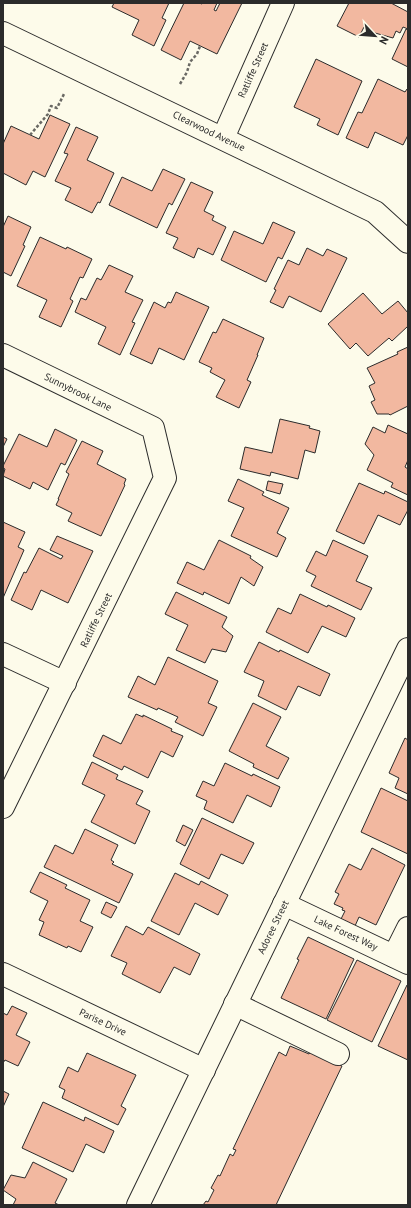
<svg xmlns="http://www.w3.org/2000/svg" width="411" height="1208" font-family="'PT Sans',sans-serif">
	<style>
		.building { fill: #f2b8a0; stroke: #2b2b2b }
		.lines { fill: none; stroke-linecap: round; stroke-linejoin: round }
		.minor-casing { stroke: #2b2b2b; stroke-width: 24 }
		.path { stroke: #6a6964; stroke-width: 2.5; stroke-dasharray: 3 2; stroke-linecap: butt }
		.minor { stroke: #fdfbea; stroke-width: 22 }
		.labels { text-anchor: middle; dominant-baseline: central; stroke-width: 3; stroke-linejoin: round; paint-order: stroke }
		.street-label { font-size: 10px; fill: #2b2b2b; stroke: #fdfbea }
	</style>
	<rect width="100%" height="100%" fill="#fdfbea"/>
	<g class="building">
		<polygon points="114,3 169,3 162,18 166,20 154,46 132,35 139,20 112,7"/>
		<polygon points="184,3 199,3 202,4 203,3 217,3 214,10 216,11 220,3 242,3 217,54 190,41 181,60 161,50"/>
		<polygon points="349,3 391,3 408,12 408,29 403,27 400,33 396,31 393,38 375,33 364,27 359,37 337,26"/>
		<polygon points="406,29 408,30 408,67 392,59"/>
		<polygon points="316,59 362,81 338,135 317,125 320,119 294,107"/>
		<polygon points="378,79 405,92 407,89 408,90 408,135 403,145 375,132 368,148 346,138 358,112 362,113"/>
		<polygon points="50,115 70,124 45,177 33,171 26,185 3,173 3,144 11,126 39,139"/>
		<polygon points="76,127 98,137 87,160 114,173 100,203 98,202 92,213 65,200 71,188 55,181 68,154 64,153"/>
		<polygon points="163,169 185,179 172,205 169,203 157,228 109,205 122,177 152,191"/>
		<polygon points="191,182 213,192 204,211 214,216 212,220 226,227 213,255 198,248 194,258 173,248 178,238 166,233"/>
		<polygon points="8,216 31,227 23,245 25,246 11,276 3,272 3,227"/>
		<polygon points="273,222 295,232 282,259 278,257 266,282 221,260 234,231 263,244"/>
		<polygon points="40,237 66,249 67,247 92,259 83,278 80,277 70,299 73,301 61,327 39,317 47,300 17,286"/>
		<polygon points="307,248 323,256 327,249 347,258 321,312 289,296 283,308 270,302 276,290 274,289 288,260 299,265"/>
		<polygon points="109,265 133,276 125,292 143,300 132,322 135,323 120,355 98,344 106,327 75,312 81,298 86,300 97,278 101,280"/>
		<polygon points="176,292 209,307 184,360 159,348 152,364 130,354 154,302 165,308 168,302 171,303"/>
		<polygon points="363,293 382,314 398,301 408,313 408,326 392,341 389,338 368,356 356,343 350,349 328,324"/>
		<polygon points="223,319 264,338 257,355 258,355 247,380 251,382 239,408 216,397 225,380 210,372 212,368 199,362 213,332 216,333"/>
		<polygon points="408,347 408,406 390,415 389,414 377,414 371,402 375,400 369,386 375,383 367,368 398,354 397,352"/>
		<polygon points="280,419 310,426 309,428 320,431 315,453 305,450 298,479 271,472 270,476 240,469 245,447 272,453"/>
		<polygon points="388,425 408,434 408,460 405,467 408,469 408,495 391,487 393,483 367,470 374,455 365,444 373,427 385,433"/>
		<polygon points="55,429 77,440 65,465 61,463 48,490 33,482 30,489 3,476 5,469 3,468 3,466 19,434 47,447"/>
		<polygon points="3,437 7,439 3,447"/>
		<polygon points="82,441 103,451 97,464 126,479 124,484 125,485 101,536 68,521 72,513 56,505 59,499 58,499 69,474 66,472"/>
		<polygon points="238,479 264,492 262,495 289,508 277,533 286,538 277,557 231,536 244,508 228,501"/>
		<polygon points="268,481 283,484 280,494 266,490"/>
		<polygon points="359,483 384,494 385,491 408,502 408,510 400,525 378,515 364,544 336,531"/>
		<polygon points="3,522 25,532 18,547 24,550 3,598"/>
		<polygon points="57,536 93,551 68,603 41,590 32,610 11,600 24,572 26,573 39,548 61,559 63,556 50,550"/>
		<polygon points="219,540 251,556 250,558 263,567 254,586 241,577 229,604 204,592 203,595 177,583 187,562 204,570"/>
		<polygon points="333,540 368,556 356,581 372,588 361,610 311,586 316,576 306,571 316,551 326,556"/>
		<polygon points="176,592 227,617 222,627 233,636 226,652 212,649 205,663 176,650 188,625 165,614"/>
		<polygon points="300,594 327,607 328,605 355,618 346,637 322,626 308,653 266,632 278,608 291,614"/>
		<polygon points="259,642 279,652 280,650 330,674 320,696 298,686 286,710 258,696 264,681 244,672"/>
		<polygon points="168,657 218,681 208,703 217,707 203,736 175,722 178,717 158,708 157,710 128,697 138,676 155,685"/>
		<polygon points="253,703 281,717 266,746 289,758 278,779 253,767 254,764 229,751"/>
		<polygon points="136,714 143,717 143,715 172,729 171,731 183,736 173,757 161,751 148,778 124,766 122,770 93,756 103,735 121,744"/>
		<polygon points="405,738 408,740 408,794 395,788 399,778 389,773"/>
		<polygon points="92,762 118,775 116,779 143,791 136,804 150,811 135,844 91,822 105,795 82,784"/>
		<polygon points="225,763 252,776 253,774 280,787 271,807 247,795 233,823 204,809 207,801 196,796 203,781 214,786"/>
		<polygon points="381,788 408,801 408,854 361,832"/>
		<polygon points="202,818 254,843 243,864 221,854 209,879 180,864"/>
		<polygon points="183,825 193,830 185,846 176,841"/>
		<polygon points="85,829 118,845 111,860 114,862 112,864 133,874 119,903 44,867 55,845 73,854"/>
		<polygon points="372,848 405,865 376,925 359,917 355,926 341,919 345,911 342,910 343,908 334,904 339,894 335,892 349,864 361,870"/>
		<polygon points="40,872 67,885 65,888 90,900 80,921 93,927 81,952 68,946 67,948 39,935 44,922 39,920 48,901 30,892"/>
		<polygon points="175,873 199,885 201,881 228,895 218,915 195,903 179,935 151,921"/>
		<polygon points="106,902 117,907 111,918 101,913"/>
		<polygon points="126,926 143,935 148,927 200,954 190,975 174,967 160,993 122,974 127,963 111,956"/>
		<polygon points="308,937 354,959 326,1019 281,998 299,960 297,959"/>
		<polygon points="357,960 401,981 372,1042 327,1020"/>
		<polygon points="407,985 408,985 408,1060 378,1046"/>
		<polygon points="12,1006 27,1013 16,1035 30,1042 18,1066 5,1060 3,1063 3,1013 7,1015"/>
		<polygon points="290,1046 309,1054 311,1051 342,1066 276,1205 203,1205 206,1201 208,1202 214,1190 211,1188 218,1175 220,1176 230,1154 233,1156 236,1150 233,1149 279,1052 286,1056"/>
		<polygon points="87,1053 136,1075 121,1106 126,1109 118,1125 62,1098 65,1090 59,1087 68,1067 78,1072"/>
		<polygon points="3,1091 9,1094 3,1107"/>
		<polygon points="43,1102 84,1121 85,1117 114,1131 104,1153 86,1144 73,1172 22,1148"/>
		<polygon points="33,1162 67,1179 55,1203 59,1205 13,1205 16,1199 3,1190 11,1175 25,1178"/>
	</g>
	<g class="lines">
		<defs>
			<g id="minor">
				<polyline points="3,33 375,212 408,242"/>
				<polyline points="223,138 283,3"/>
				<polyline points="3,355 153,428 165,478 3,807"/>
				<polyline points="3,654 65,683"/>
				<polyline points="284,904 408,963"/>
				<polyline points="394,956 408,928"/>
				<polyline points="3,974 204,1070"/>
				<polyline points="235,1004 338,1054"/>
				<polyline points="138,1205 408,649"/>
			</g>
		</defs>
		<use href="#minor" class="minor-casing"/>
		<g class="path">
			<polyline points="180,84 187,72 190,62 197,54 200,46"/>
			<polyline points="30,135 48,114 51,106 57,108 64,94"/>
		</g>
		<use href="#minor" class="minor"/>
	</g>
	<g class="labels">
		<g class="street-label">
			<text transform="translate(253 70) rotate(-66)">Ratliffe Street</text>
			<text transform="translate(209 131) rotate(26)">Clearwood Avenue</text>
			<text transform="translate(78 392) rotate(26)">Sunnybrook Lane</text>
			<text transform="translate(96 620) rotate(-64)">Ratliffe Street</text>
			<text transform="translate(273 927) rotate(-64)">Adoree Street</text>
			<text transform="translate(346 933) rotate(25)">Lake Forest Way</text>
			<text transform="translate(103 1022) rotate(25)">Parise Drive</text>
		</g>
	</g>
	<rect width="411" height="1208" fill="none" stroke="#2b2b2b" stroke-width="8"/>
	<g transform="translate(375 36) rotate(116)" stroke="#fdfbea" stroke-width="3" paint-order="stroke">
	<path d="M0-3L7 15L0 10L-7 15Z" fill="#2b2b2b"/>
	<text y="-6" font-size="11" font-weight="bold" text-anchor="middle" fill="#2b2b2b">N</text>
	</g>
</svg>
